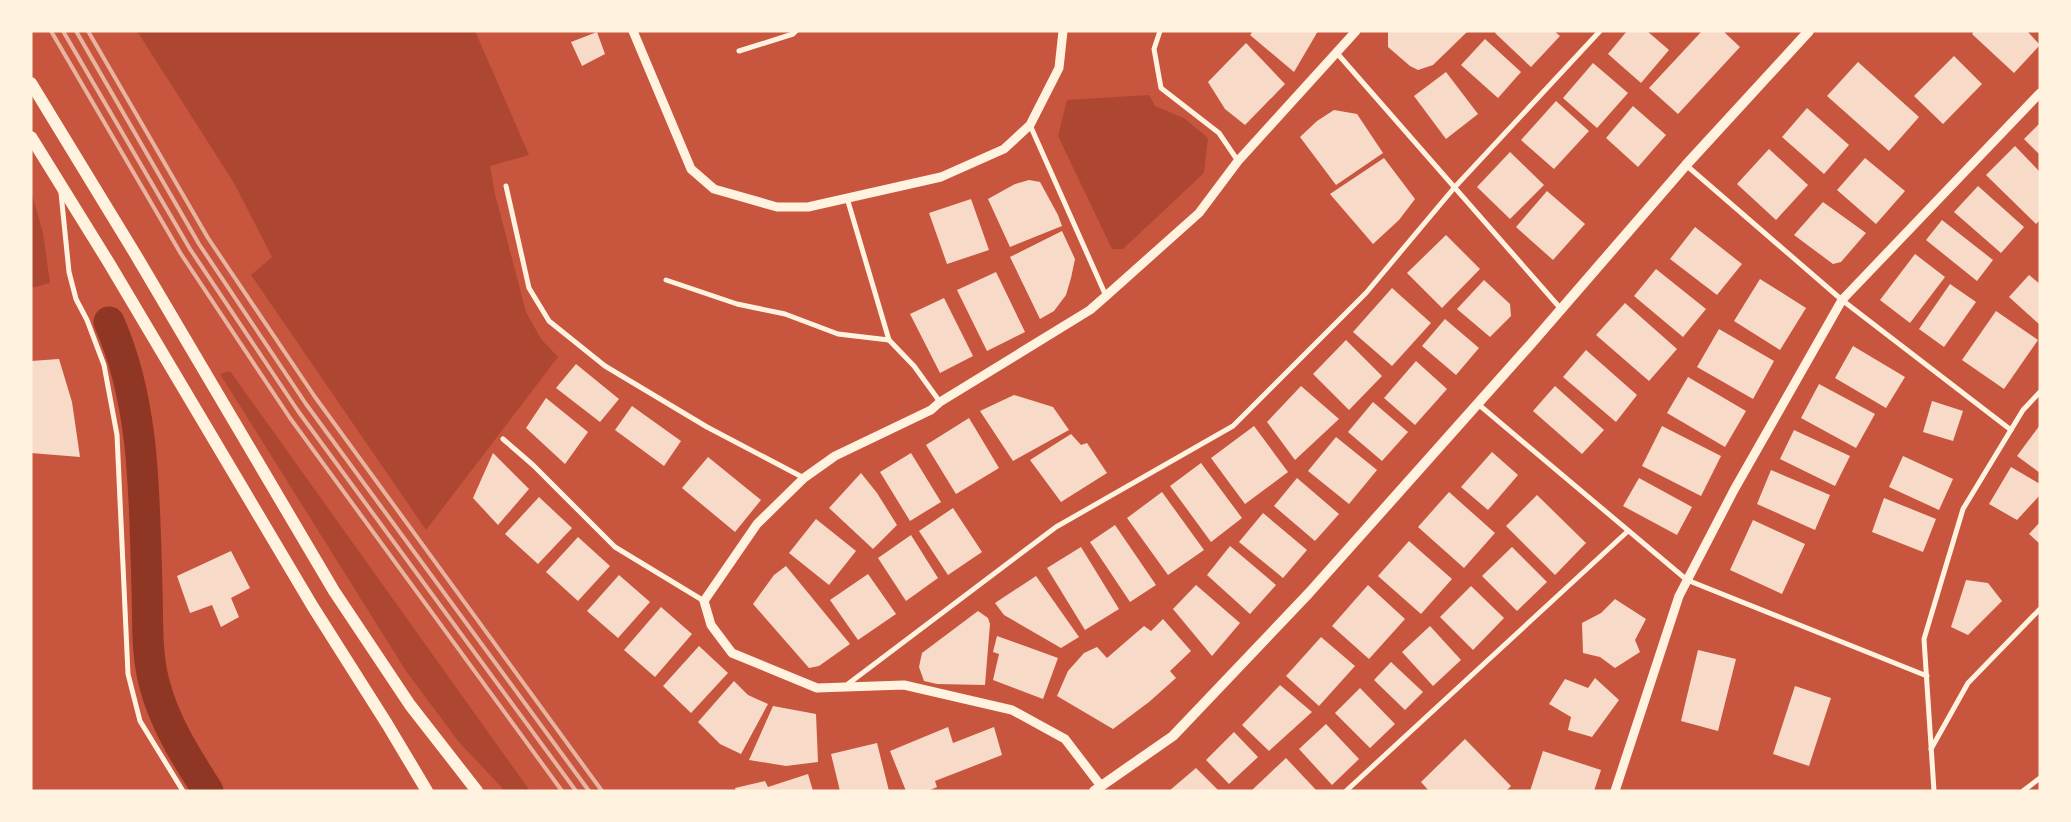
<svg xmlns="http://www.w3.org/2000/svg" width="2071" height="822" font-family="Mulish,sans-serif">
	<style>
		.green { fill: #ae4732 }
		.lines { fill: none; stroke-linecap: round; stroke-linejoin: round }
		.river { stroke: #8f3625; stroke-width: 31 }
		.building { fill: #f7dbc8 }
		.minor { stroke: #fff3e0; stroke-width: 5 }
		.tertiary { stroke: #fff3e0; stroke-width: 9 }
		.secondary { stroke: #fff3e0; stroke-width: 10 }
		.primary { stroke: #fff3e0; stroke-width: 12 }
		.rail { stroke: #e9b49f; stroke-width: 4 }
	</style>
	<rect width="100%" height="100%" fill="#c8553d"/>
	<g class="green">
		<polygon points="137,31 475,31 529,155 490,166 495,194 526,312 541,339 558,357 426,530 251,275 272,257 234,183"/>
		<polygon points="1149,95 1155,106 1184,118 1208,138 1204,173 1123,249 1112,249 1058,136 1067,100"/>
		<polygon points="31,191 43,233 50,283 31,288"/>
		<polygon points="230,371 530,791 505,791 458,741 406,671 220,374"/>
	</g>
	<g class="lines">
		<path class="river" d="M109,322c37,83 35,177 38,266 1,32 -1,67 8,98 10,38 32,72 53,105"/>
	</g>
	<g class="building">
		<polygon points="1253,31 1318,31 1294,72 1250,35"/>
		<polygon points="1388,31 1468,31 1433,65 1418,70 1410,66 1388,47"/>
		<polygon points="1497,31 1554,31 1560,36 1531,67 1495,33"/>
		<polygon points="1627,31 1647,31 1669,50 1641,83 1608,54"/>
		<polygon points="1702,31 1723,31 1740,47 1678,114 1649,88"/>
		<polygon points="1974,31 2027,31 2040,45 2014,73 1972,34"/>
		<polygon points="597,32 605,54 582,66 571,42"/>
		<polygon points="1485,39 1521,72 1498,98 1461,65"/>
		<polygon points="1246,43 1285,84 1245,125 1225,109 1208,82"/>
		<polygon points="1954,56 1982,84 1943,124 1914,96"/>
		<polygon points="1858,62 1919,117 1889,151 1827,96"/>
		<polygon points="1593,63 1628,93 1597,128 1563,98"/>
		<polygon points="1446,72 1478,114 1446,139 1414,96"/>
		<polygon points="1556,101 1589,131 1554,169 1521,140"/>
		<polygon points="1633,106 1666,135 1638,167 1606,138"/>
		<polygon points="1807,108 1849,145 1824,174 1782,137"/>
		<polygon points="1334,110 1357,114 1383,153 1336,185 1300,137 1317,121"/>
		<polygon points="2040,123 2040,155 2024,139"/>
		<polygon points="2015,146 2040,172 2040,220 2036,224 1986,175"/>
		<polygon points="1769,149 1808,185 1776,220 1737,184"/>
		<polygon points="1510,152 1544,185 1510,219 1477,187"/>
		<polygon points="1384,158 1415,199 1399,220 1373,244 1330,194"/>
		<polygon points="1865,158 1905,191 1876,224 1837,190"/>
		<polygon points="1029,180 1040,182 1058,215 1062,226 1010,247 988,199 1015,184"/>
		<polygon points="1978,186 2024,227 2001,253 1954,212"/>
		<polygon points="1547,191 1585,224 1553,260 1516,227"/>
		<polygon points="971,199 989,250 947,264 929,213"/>
		<polygon points="1823,202 1866,233 1841,262 1833,264 1794,235"/>
		<polygon points="1942,220 1993,260 1977,281 1926,240"/>
		<polygon points="1695,227 1742,264 1717,295 1670,259"/>
		<polygon points="1062,231 1075,259 1071,278 1066,295 1054,311 1040,319 1010,257"/>
		<polygon points="1446,235 1480,269 1442,308 1407,273"/>
		<polygon points="1915,254 1945,277 1910,323 1880,300"/>
		<polygon points="1656,269 1706,309 1683,337 1634,296"/>
		<polygon points="996,272 1025,332 987,351 957,290"/>
		<polygon points="2029,275 2040,284 2040,325 2009,297"/>
		<polygon points="1760,279 1806,308 1780,350 1734,321"/>
		<polygon points="1484,280 1510,304 1511,316 1490,337 1457,309"/>
		<polygon points="1950,284 1976,302 1944,347 1919,329"/>
		<polygon points="1392,288 1431,323 1392,366 1353,332"/>
		<polygon points="944,298 973,356 940,373 910,314"/>
		<polygon points="1625,303 1677,349 1649,381 1596,335"/>
		<polygon points="1996,311 2038,340 2004,389 1962,360"/>
		<polygon points="1445,319 1479,348 1456,375 1422,346"/>
		<polygon points="1719,329 1774,361 1753,399 1697,367"/>
		<polygon points="1346,340 1382,376 1349,410 1313,374"/>
		<polygon points="1853,346 1905,377 1886,408 1835,378"/>
		<polygon points="1586,350 1637,395 1616,422 1563,377"/>
		<polygon points="59,359 72,402 80,457 31,453 31,361"/>
		<polygon points="1416,361 1447,389 1415,425 1384,398"/>
		<polygon points="576,364 619,399 600,422 556,388"/>
		<polygon points="1688,377 1746,411 1725,447 1667,413"/>
		<polygon points="1819,384 1875,414 1856,448 1801,418"/>
		<polygon points="1301,386 1339,419 1295,460 1267,422"/>
		<polygon points="1555,386 1604,430 1582,454 1533,411"/>
		<polygon points="1014,395 1053,407 1069,430 1013,461 980,411"/>
		<polygon points="546,398 588,432 565,464 526,428"/>
		<polygon points="1932,401 1963,411 1953,441 1923,432"/>
		<polygon points="1373,402 1408,432 1382,461 1348,432"/>
		<polygon points="632,406 681,441 664,466 615,430"/>
		<polygon points="969,418 999,468 956,494 926,445"/>
		<polygon points="2040,425 2040,473 2017,456"/>
		<polygon points="1254,426 1288,472 1245,504 1211,458"/>
		<polygon points="1662,426 1721,456 1701,496 1642,466"/>
		<polygon points="1794,430 1850,456 1835,486 1780,459"/>
		<polygon points="1071,434 1081,445 1087,443 1107,473 1061,502 1030,460"/>
		<polygon points="1336,437 1377,470 1349,504 1308,471"/>
		<polygon points="1492,452 1518,475 1488,510 1461,487"/>
		<polygon points="493,453 529,489 498,525 473,498"/>
		<polygon points="911,453 941,502 910,521 880,472"/>
		<polygon points="1903,456 1953,479 1939,510 1889,487"/>
		<polygon points="708,457 761,500 735,532 682,488"/>
		<polygon points="1201,463 1242,518 1211,542 1170,486"/>
		<polygon points="2011,467 2040,484 2040,495 2017,520 1989,504"/>
		<polygon points="1771,470 1830,495 1815,530 1757,504"/>
		<polygon points="861,473 877,493 897,525 873,549 829,508"/>
		<polygon points="1297,478 1339,514 1315,541 1274,506"/>
		<polygon points="1639,478 1692,507 1677,535 1623,506"/>
		<polygon points="1162,492 1204,550 1168,575 1127,518"/>
		<polygon points="1449,492 1495,533 1464,568 1418,527"/>
		<polygon points="1537,495 1586,543 1555,575 1506,526"/>
		<polygon points="539,497 572,528 538,564 505,534"/>
		<polygon points="1884,498 1936,519 1923,552 1872,532"/>
		<polygon points="953,508 982,552 948,575 919,531"/>
		<polygon points="1263,513 1307,550 1283,578 1239,542"/>
		<polygon points="816,519 856,551 829,585 789,553"/>
		<polygon points="1753,520 1805,544 1782,594 1730,570"/>
		<polygon points="2040,522 2040,544 2029,534"/>
		<polygon points="1115,525 1156,585 1130,602 1090,542"/>
		<polygon points="911,535 938,578 906,601 878,558"/>
		<polygon points="578,537 610,566 578,601 546,572"/>
		<polygon points="1409,541 1452,579 1421,614 1378,576"/>
		<polygon points="1230,546 1276,585 1250,614 1207,575"/>
		<polygon points="1081,547 1119,609 1085,630 1047,568"/>
		<polygon points="1512,547 1547,582 1517,611 1482,576"/>
		<polygon points="231,551 250,588 231,598 239,617 221,627 212,605 190,613 177,576"/>
		<polygon points="786,566 850,644 819,666 809,668 753,604 774,575"/>
		<polygon points="868,574 896,614 858,640 830,600"/>
		<polygon points="619,575 650,602 618,638 587,611"/>
		<polygon points="1036,576 1079,637 1061,648 1004,615 995,603"/>
		<polygon points="1966,580 1988,583 2002,601 1968,635 1951,627"/>
		<polygon points="1196,585 1240,623 1212,656 1173,609"/>
		<polygon points="1368,585 1405,619 1369,659 1332,626"/>
		<polygon points="1471,586 1504,618 1473,650 1440,617"/>
		<polygon points="1615,599 1646,619 1635,640 1640,652 1615,668 1600,657 1583,653 1582,623 1601,613"/>
		<polygon points="661,607 692,634 655,677 624,650"/>
		<polygon points="978,611 988,618 990,624 985,685 937,684 924,681 919,667 922,653"/>
		<polygon points="1163,619 1191,651 1170,671 1176,678 1149,702 1113,729 1057,696 1068,671 1084,653 1097,647 1107,658 1144,626 1151,631"/>
		<polygon points="1430,626 1461,660 1433,686 1402,652"/>
		<polygon points="997,636 1058,658 1043,699 993,680 999,654 993,652"/>
		<polygon points="1321,637 1355,666 1319,706 1286,676"/>
		<polygon points="699,646 728,673 691,713 663,686"/>
		<polygon points="1698,650 1736,659 1718,731 1681,721"/>
		<polygon points="1391,662 1423,692 1405,710 1374,680"/>
		<polygon points="1595,678 1619,700 1592,737 1568,730 1571,717 1549,704 1565,679 1588,688"/>
		<polygon points="734,681 748,695 768,704 741,754 720,744 698,722"/>
		<polygon points="1280,685 1312,712 1269,751 1242,725"/>
		<polygon points="1795,686 1831,698 1809,766 1773,754"/>
		<polygon points="1360,688 1395,724 1370,748 1335,713"/>
		<polygon points="773,706 816,714 818,762 786,766 749,760"/>
		<polygon points="1326,724 1359,759 1332,785 1299,749"/>
		<polygon points="948,727 953,743 994,727 1002,755 935,781 937,787 928,791 906,791 890,751"/>
		<polygon points="1234,732 1258,757 1229,784 1206,760"/>
		<polygon points="1465,739 1511,786 1506,791 1429,791 1421,782"/>
		<polygon points="877,743 889,791 840,791 831,754"/>
		<polygon points="1543,751 1601,770 1594,791 1530,791"/>
		<polygon points="1286,758 1317,791 1251,791"/>
		<polygon points="1196,768 1219,791 1169,791"/>
		<polygon points="808,774 813,791 736,791 735,788 765,781 768,787"/>
	</g>
	<g class="lines">
		<g class="minor">
			<polyline points="1160,31 1154,49 1161,88 1219,133 1238,161"/>
			<polyline points="739,51 793,34 796,31"/>
			<polyline points="1336,52 1561,309"/>
			<polyline points="1030,125 1106,296"/>
			<polyline points="1686,165 1842,300 2011,430"/>
			<polyline points="506,186 529,288 549,321 605,366 707,427 804,478"/>
			<polyline points="61,193 69,272 76,299 87,320 104,365 117,435 128,674 140,721 183,791"/>
			<polyline points="847,198 889,340 914,366 940,402"/>
			<polyline points="666,280 737,304 785,314 838,334 889,340"/>
			<polyline points="1478,404 1687,580 1927,676"/>
			<polyline points="503,439 533,465 615,547 704,601"/>
			<polyline points="844,687 1056,527 1233,426 1366,293 1454,188 1600,31"/>
			<polyline points="1931,749 1968,683 2040,609"/>
			<polyline points="1346,791 1628,531"/>
			<polyline points="1934,791 1924,639 1963,509 2023,410 2040,392"/>
			<polyline points="2023,791 2040,778"/>
		</g>
		<g class="tertiary">
			<polyline points="633,31 691,169 714,189 777,207 808,207 941,177 1004,149 1030,125 1059,68 1063,31"/>
			<polyline points="1101,786 1065,739 1012,710 904,685 817,688 732,653 711,625 704,601 757,524 804,478 835,456 931,410 940,402 1090,310 1106,296 1199,213 1238,161 1356,31"/>
			<polyline points="1615,791 1679,596 1734,490 1842,300 2040,93"/>
		</g>
		<polyline class="secondary" points="1094,791 1173,736 1309,593 1531,344 1686,165 1809,31"/>
		<g class="primary">
			<polyline points="31,83 134,252 334,591 410,705 477,791"/>
			<polyline points="31,137 109,263 313,607 387,724 427,791"/>
		</g>
		<g class="rail">
			<polyline points="51,31 181,254 290,418 562,791"/>
			<polyline points="63,31 190,249 298,411 576,791"/>
			<polyline points="76,31 199,244 306,404 589,791"/>
			<polyline points="88,31 208,238 315,397 602,791"/>
		</g>
	</g>
	<rect width="2071" height="822" fill="none" stroke="#fff3e0" stroke-width="65"/>
</svg>
